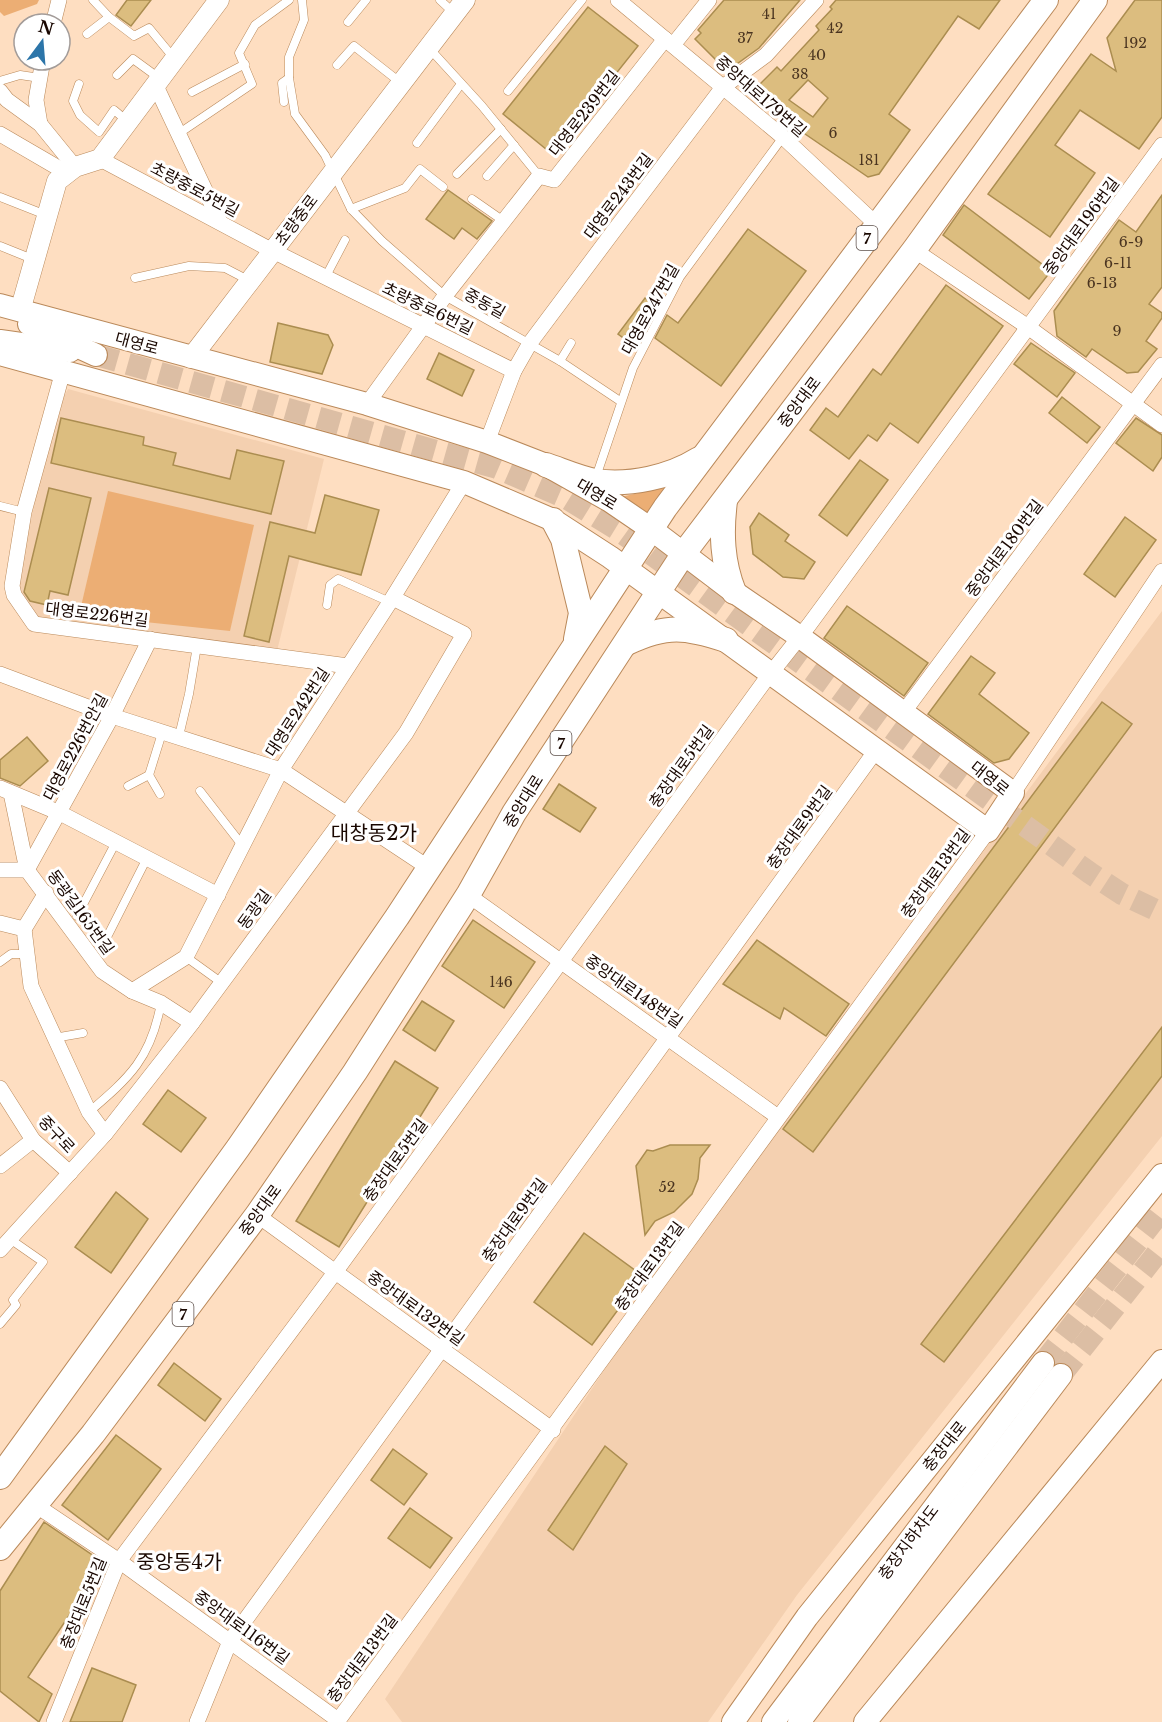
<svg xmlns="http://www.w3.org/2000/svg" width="1162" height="1722" font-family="'Libre Baskerville','Noto Sans KR',serif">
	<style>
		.built { fill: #f4d0b0 }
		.green { fill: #ecae74 }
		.building { fill: #dcbd7f; stroke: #ab8d50; stroke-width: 1.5; fill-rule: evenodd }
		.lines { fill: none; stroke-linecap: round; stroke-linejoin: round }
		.secondary-tunnel { stroke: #dcbea4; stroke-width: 22; stroke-dasharray: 22 11; stroke-linecap: butt }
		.service-casing { stroke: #ba895a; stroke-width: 9 }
		.minor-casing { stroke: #ba895a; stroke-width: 16 }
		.tertiary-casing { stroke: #ba895a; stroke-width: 21 }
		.secondary-casing { stroke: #ba895a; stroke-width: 24 }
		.primary-casing { stroke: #ba895a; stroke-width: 26 }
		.service { stroke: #fff; stroke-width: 8 }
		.minor { stroke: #fff; stroke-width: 15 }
		.tertiary { stroke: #fff; stroke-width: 20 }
		.secondary { stroke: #fff; stroke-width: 22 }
		.primary { stroke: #fff; stroke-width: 24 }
		.labels { text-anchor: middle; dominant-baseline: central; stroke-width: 6; stroke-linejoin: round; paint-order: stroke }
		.number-label { font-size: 14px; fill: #4a3420 }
		.shield { fill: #fff; stroke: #5e514c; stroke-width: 1.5 }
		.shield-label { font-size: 15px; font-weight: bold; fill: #190700 }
		.street-label { font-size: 16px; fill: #190700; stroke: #fff }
		.quarter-label { font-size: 20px; fill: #190700; stroke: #fff }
	</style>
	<rect width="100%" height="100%" fill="#fedec1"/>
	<g class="built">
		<polygon points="68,389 324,459 277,651 39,623 15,588 56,411"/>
		<polygon points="1162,611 1162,1136 797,1595 708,1722 402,1722 385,1699 625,1339 773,1132"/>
	</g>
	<g class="green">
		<polygon points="0,0 39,0 37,4 4,16 0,12"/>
		<polygon points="672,486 650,514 620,497"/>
		<polygon points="108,491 254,525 230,631 79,615"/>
	</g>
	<g class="building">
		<polygon points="127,0 151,0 131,26 116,15"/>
		<polygon points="724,0 800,0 759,48 727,71 695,39 701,33 698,30"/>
		<path d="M836,0h164l-21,29 -21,-13 -69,98 21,16 -31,44 -11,3 -98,-67 -13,-13 1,-11 19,-19 4,4 38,-41 -3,-4 16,-17 -2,-2zM808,80l20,18 -15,19 -24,-17z"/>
		<polygon points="1135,0 1162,0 1162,117 1139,149 1080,110 1055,145 1095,173 1050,237 988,194 1091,54 1116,71 1107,38"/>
		<polygon points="588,7 638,46 552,154 503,114"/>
		<polygon points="448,190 492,221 477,239 462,228 454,239 426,219"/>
		<polygon points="1162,195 1162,287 1149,304 1162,313 1162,318 1146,341 1157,349 1138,372 1127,373 1092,349 1086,357 1057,336 1054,311 1119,220 1136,232"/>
		<polygon points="964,205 1051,271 1029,299 943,235"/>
		<polygon points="748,229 806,271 721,386 655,338 667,315 678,323"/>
		<polygon points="946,285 1003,326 918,443 890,423 877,441 868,435 849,459 810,430 826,408 838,417 873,369 881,375"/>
		<polygon points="645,298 657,308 646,331 633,345 618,334"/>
		<polygon points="278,323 328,335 333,345 322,374 270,362"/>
		<polygon points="1031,343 1075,373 1057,397 1014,364"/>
		<polygon points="439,353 474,370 462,396 427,379"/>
		<polygon points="1062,397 1100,427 1087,443 1049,413"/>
		<polygon points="61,418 144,437 143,445 176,453 173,465 230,479 237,450 284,461 271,514 51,463"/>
		<polygon points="1136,418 1162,435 1162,457 1153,471 1116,443"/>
		<polygon points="860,460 888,480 847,536 819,515"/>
		<polygon points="49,488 91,498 68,595 50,591 47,605 30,601 24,592"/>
		<polygon points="325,495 379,510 361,575 289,556 269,642 244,636 270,522 315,533"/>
		<polygon points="759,513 789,535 785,541 815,562 804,579 783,577 753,554 750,527"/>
		<polygon points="1125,517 1156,540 1115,597 1084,574"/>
		<polygon points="847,606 928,663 904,696 824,638"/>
		<polygon points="971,656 995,673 979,694 1029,733 1009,759 994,763 928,714"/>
		<polygon points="1102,702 1132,724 813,1152 783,1129"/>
		<polygon points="27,737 48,761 20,786 0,778 0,760"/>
		<polygon points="559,784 596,808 580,832 543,809"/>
		<polygon points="473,920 535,962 504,1008 442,966"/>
		<polygon points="757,940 849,1004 826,1036 784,1008 780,1019 723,984"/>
		<polygon points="422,1001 454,1021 435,1051 403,1030"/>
		<polygon points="1162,1027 1162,1076 944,1362 921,1344"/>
		<polygon points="395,1061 438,1088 339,1247 296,1221"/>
		<polygon points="168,1090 206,1118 181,1152 143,1124"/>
		<polygon points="670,1145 710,1145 700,1158 698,1179 692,1194 674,1212 655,1221 645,1235 636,1166 647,1150 653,1151"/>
		<polygon points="116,1192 148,1219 111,1273 75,1247"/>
		<polygon points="584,1233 643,1276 592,1345 534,1302"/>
		<polygon points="174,1363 221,1399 205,1421 158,1385"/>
		<polygon points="116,1435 161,1469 108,1540 62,1505"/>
		<polygon points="605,1446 627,1464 573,1550 548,1530"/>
		<polygon points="393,1449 427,1474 404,1505 371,1480"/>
		<polygon points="410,1508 452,1538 430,1568 388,1538"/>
		<polygon points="44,1522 104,1563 28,1677 52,1694 39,1722 0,1691 0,1591"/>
		<polygon points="92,1668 136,1685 122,1722 70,1722"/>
	</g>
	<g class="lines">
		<g class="secondary-tunnel">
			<polyline points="96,355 497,468 566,498 618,530 1090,873 1122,894 1162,913"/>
			<polyline points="1043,1363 1162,1210"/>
			<polyline points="1061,1375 1162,1247"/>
		</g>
		<defs>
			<g id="service">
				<polyline points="93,0 109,17"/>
				<polyline points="302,0 304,20 289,57 289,78 295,114 325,155 351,209 382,241 445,296 560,361 620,401"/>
				<polyline points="440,0 454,13"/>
				<polyline points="348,22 366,0"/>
				<polyline points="87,34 109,17 134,36 149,28 173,57"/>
				<polyline points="429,48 482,106 539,176"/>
				<polyline points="337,65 354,46 401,83"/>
				<polyline points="117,75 133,59 159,78"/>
				<polyline points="0,81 20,75 40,78"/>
				<polyline points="79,84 73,101 80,115 99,132 114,110 127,121"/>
				<polyline points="508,91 582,0"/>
				<polyline points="192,92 245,64"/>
				<polyline points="284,102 282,83 289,78"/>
				<polyline points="178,134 252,84 239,53 255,25 289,0"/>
				<polyline points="417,143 461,84"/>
				<polyline points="457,174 501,129"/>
				<polyline points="487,176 514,145"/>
				<polyline points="0,197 46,215"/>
				<polyline points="472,199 505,222"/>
				<polyline points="351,209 405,188 420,169 443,187"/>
				<polyline points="0,246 35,260"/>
				<polyline points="135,278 189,266 225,268 248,280"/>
				<polyline points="325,278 345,240"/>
				<polyline points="560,361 571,343"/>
				<polyline points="596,477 633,368 680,277 783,137"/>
				<polyline points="0,506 24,512"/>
				<polyline points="327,605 330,585 338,579 390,602"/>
				<polyline points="179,736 189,694 197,646"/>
				<polyline points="149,775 160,794"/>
				<polyline points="128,786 149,775 162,733"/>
				<polyline points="200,791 242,845"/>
				<polyline points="77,916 116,842"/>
				<polyline points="103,945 147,858"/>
				<polyline points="186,957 222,983"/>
				<polyline points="0,962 11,954 28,954"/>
				<polyline points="54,1038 83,1033"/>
				<path d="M89,1112c41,-35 62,-54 72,-109"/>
				<polyline points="0,1324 16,1305 13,1300 43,1262 10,1239"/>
			</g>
			<g id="minor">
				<polyline points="618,0 783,137 877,225"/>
				<polyline points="53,24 59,0"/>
				<polyline points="673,45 709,0"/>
				<polyline points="155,84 220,222"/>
				<polyline points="0,91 7,100 40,124 75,167"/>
				<polyline points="40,124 36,100 43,60"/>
				<polyline points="0,134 67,173"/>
				<polyline points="100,159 273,251 514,371"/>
				<polyline points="914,250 1028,327 1162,425"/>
				<polyline points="63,371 24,512 12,586 14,595 34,624 348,666"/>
				<polyline points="367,404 445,296 539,176 554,180 665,39"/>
				<polyline points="487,442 514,371 530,343 613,232 723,87 766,55 816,0"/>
				<polyline points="0,674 112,716 281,770 429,868"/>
				<polyline points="903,713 1162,365"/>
				<polyline points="0,788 60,813 218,895"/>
				<polyline points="11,793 27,870"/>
				<polyline points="1013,793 1162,571"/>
				<polyline points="0,870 27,870 102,971 132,991 161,1003 192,1023"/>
				<polyline points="27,870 112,716 150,639"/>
				<polyline points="468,895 778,1117"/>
				<polyline points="0,923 24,929 31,986 89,1112 105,1134"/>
				<polyline points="24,929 46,893"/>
				<polyline points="132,991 186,957 281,770 390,602 464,482"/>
				<polyline points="0,1088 33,1140 70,1173"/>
				<polyline points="0,1166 33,1140"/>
				<polyline points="257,1215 553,1430"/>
				<polyline points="0,1250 105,1134 192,1023 406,733 464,634 393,598"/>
				<polyline points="34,1504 119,1561 338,1720"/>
				<polyline points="54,1722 119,1561 336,1271 764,682 809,625 1162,145"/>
				<polyline points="197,1722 230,1641 877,749"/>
				<polyline points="337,1722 988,831"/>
			</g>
			<g id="tertiary">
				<polyline points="20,311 57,181 75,167 100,159 219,0"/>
				<polyline points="191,358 465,0"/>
			</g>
			<g id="secondary">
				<polyline points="0,305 367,404 487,442 546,465 610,501 651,529 734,592 800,637 1013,793 988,831 610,557 553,520 464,482 0,354"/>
				<polyline points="29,324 96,355"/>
				<polyline points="0,341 70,351"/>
				<polyline points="733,1722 807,1617 1162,1175"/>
				<polyline points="773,1722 1043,1363"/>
				<polyline points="799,1722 1061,1375"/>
				<polyline points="865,1722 1162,1361"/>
			</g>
			<g id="primary">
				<path d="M546,465c15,5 33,13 49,16 35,5 75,-4 104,-22"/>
				<path d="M725,501c-4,32 -3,61 9,91"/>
				<polyline points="553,520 563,539 581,613 576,639"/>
				<path d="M627,643c40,-19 59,-16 99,-3"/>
				<polyline points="0,1477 238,1148 397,917 665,508 1046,0"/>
				<polyline points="0,1548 93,1434 257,1215 355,1072 468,895 514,813 684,553 914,250 1095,0"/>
			</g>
		</defs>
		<use href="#service" class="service-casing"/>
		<use href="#minor" class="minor-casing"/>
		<use href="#tertiary" class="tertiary-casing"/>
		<use href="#secondary" class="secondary-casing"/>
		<use href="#primary" class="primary-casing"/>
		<use href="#service" class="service"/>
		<use href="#minor" class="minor"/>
		<use href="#tertiary" class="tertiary"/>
		<use href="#secondary" class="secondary"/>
		<use href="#primary" class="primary"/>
	</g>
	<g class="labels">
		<g class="number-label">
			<text x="769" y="14">41</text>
			<text x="835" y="28">42</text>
			<text x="745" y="38">37</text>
			<text x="1135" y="43">192</text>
			<text x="817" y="55">40</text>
			<text x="800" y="74">38</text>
			<text x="833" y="133">6</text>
			<text x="869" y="160">181</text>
			<text x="1131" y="242">6-9</text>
			<text x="1118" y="263">6-11</text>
			<text x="1102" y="283">6-13</text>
			<text x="1117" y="331">9</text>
			<text x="501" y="982">146</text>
			<text x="667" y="1187">52</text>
		</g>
		<g class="shield">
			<rect x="856.5" y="226" width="21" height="24" rx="4.5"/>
			<rect x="550.5" y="731" width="21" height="24" rx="4.5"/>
			<rect x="172.5" y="1302" width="21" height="24" rx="4.5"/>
		</g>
		<g class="shield-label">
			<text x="867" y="238">7</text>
			<text x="561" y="743">7</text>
			<text x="183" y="1314">7</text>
		</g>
		<g class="street-label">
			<text transform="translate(761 96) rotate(41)">중앙대로179번길</text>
			<text transform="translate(584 113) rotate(-52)">대영로239번길</text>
			<text transform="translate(195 189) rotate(28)">초량중로5번길</text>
			<text transform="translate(618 196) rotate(-53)">대영로243번길</text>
			<text transform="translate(296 220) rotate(-53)">초량중로</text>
			<text transform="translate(1081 226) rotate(-54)">중앙대로196번길</text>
			<text transform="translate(485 303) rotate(29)">중동길</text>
			<text transform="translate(428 308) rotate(26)">초량중로6번길</text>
			<text transform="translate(650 309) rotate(-61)">대영로247번길</text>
			<text transform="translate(137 343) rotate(15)">대영로</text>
			<text transform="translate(799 402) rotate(-53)">중앙대로</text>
			<text transform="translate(597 494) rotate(31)">대영로</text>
			<text transform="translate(1004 548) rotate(-53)">중앙대로180번길</text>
			<text transform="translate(97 614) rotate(7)">대영로226번길</text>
			<text transform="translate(297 712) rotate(-57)">대영로242번길</text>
			<text transform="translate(75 747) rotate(-62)">대영로226번안길</text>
			<text transform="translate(681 766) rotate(-54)">충장대로5번길</text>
			<text transform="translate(990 778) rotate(39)">대영로</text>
			<text transform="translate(523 801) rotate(-58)">중앙대로</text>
			<text transform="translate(799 827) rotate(-54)">충장대로9번길</text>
			<text transform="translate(935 873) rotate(-54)">충장대로13번길</text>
			<text transform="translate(254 909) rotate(-54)">동광길</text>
			<text transform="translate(81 912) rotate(54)">동광길165번길</text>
			<text transform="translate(634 991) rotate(35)">중앙대로148번길</text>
			<text transform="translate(57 1134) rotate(47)">중구로</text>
			<text transform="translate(395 1160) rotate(-54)">충장대로5번길</text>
			<text transform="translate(260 1210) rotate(-54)">중앙대로</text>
			<text transform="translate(514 1220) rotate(-54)">충장대로9번길</text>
			<text transform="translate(649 1266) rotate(-54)">충장대로13번길</text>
			<text transform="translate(416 1308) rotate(36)">중앙대로132번길</text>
			<text transform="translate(944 1446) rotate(-51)">충장대로</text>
			<text transform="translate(908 1542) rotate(-53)">충장지하차도</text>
			<text transform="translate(83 1603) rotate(-68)">충장대로5번길</text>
			<text transform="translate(242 1627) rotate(36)">중앙대로116번길</text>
			<text transform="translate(362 1658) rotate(-53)">충장대로13번길</text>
		</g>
		<g class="quarter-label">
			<text x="374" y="833">대창동2가</text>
			<text x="179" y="1562">중앙동4가</text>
		</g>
	</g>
	<g transform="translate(42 42) rotate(16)"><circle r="28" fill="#ffffff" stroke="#a39c99" stroke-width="1.5"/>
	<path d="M0-4.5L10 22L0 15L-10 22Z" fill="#2c75a9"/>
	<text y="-9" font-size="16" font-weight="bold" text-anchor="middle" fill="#190700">N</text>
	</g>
</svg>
